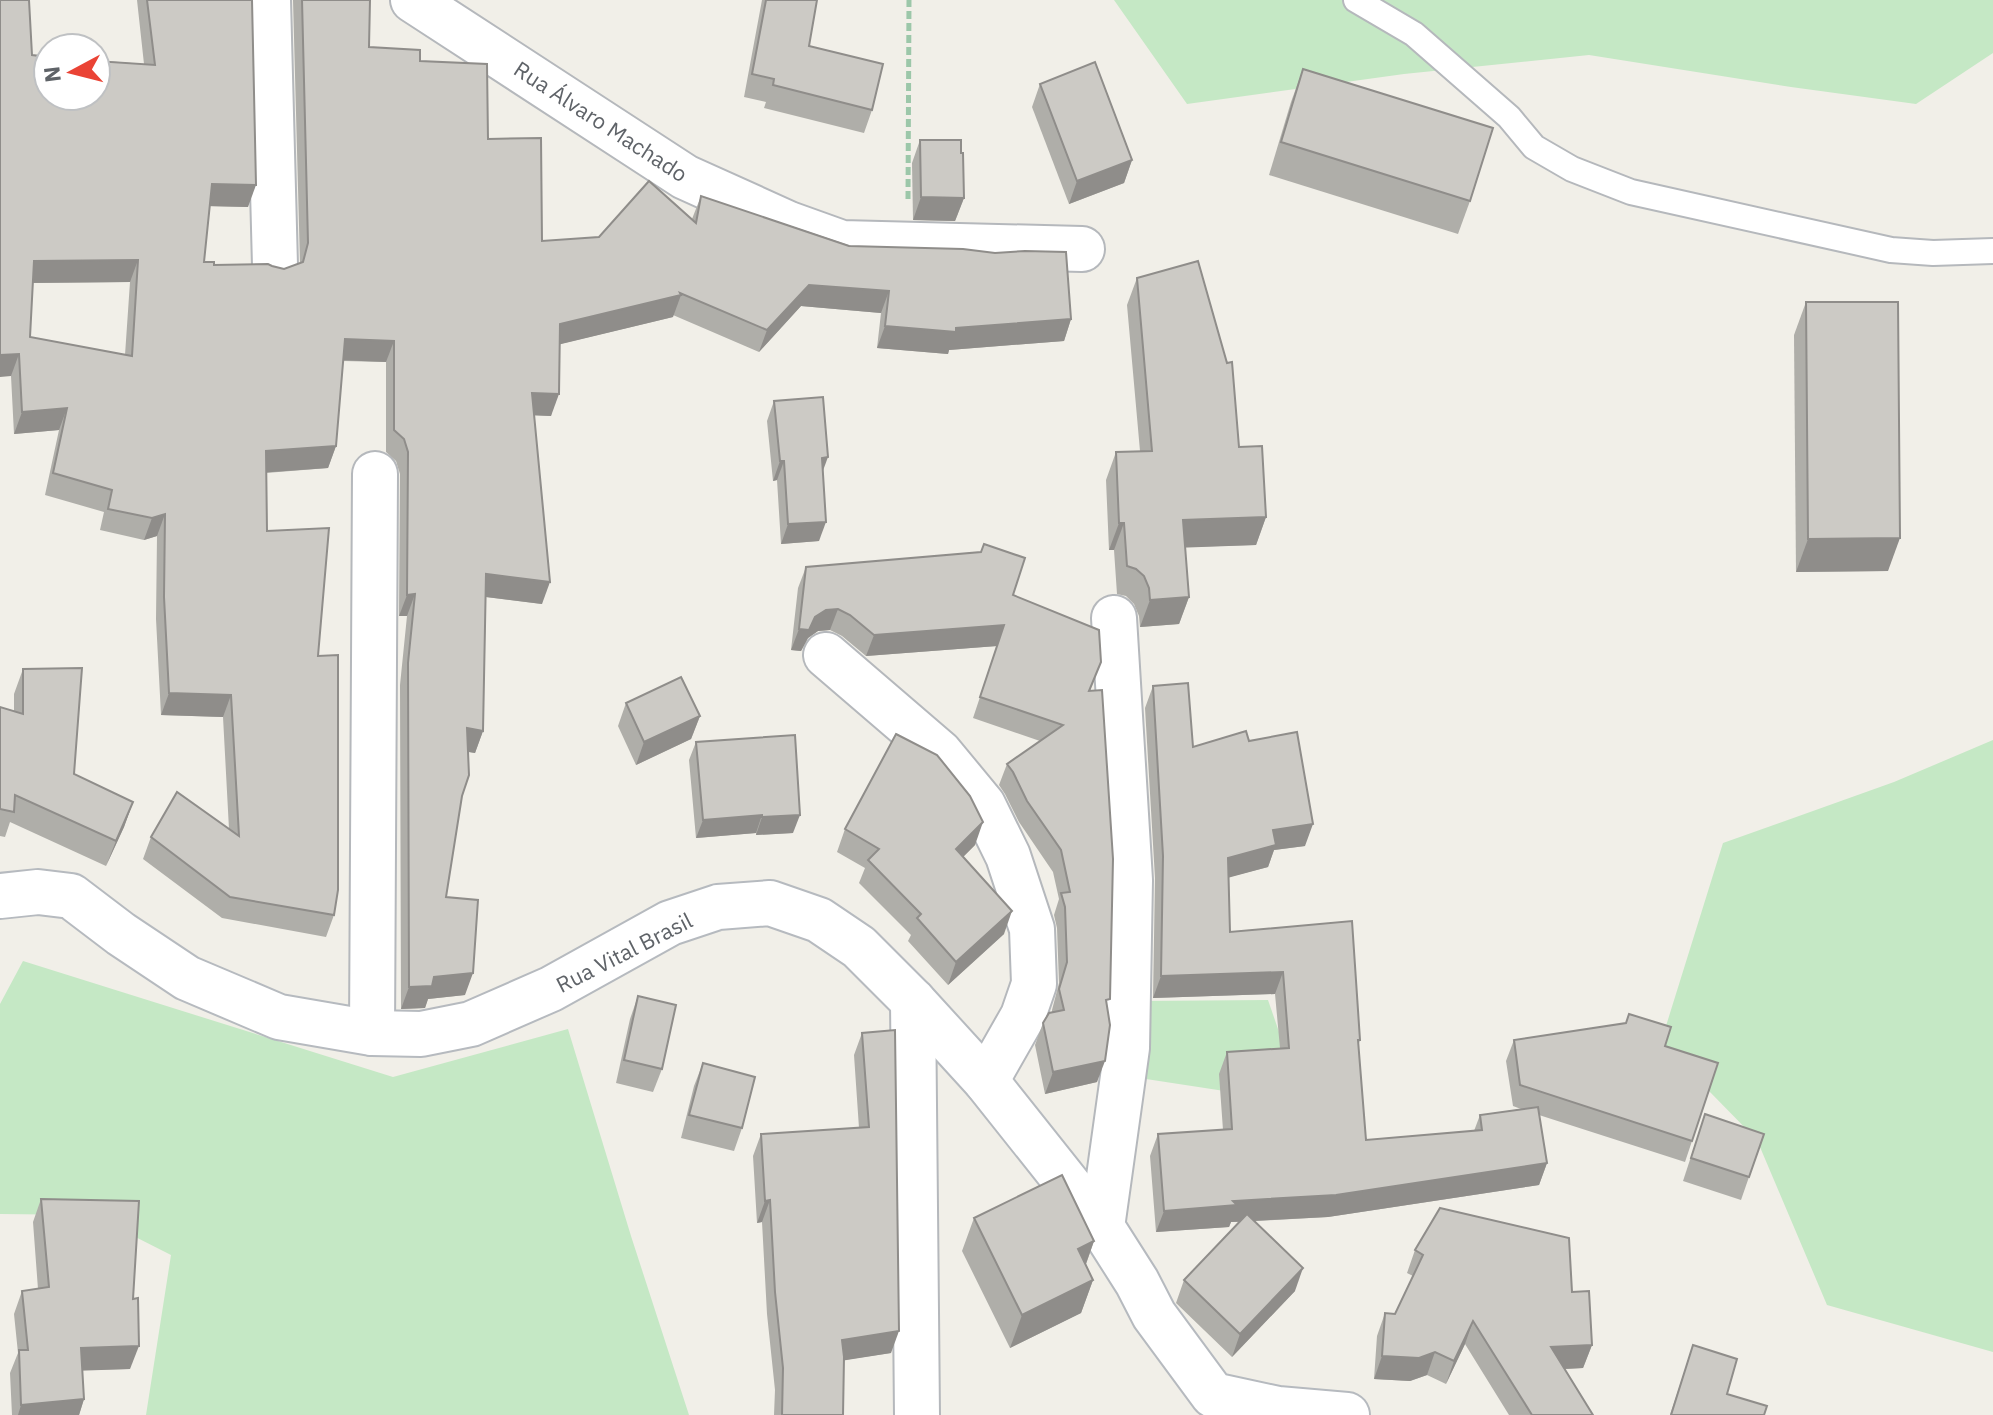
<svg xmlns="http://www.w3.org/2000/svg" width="1993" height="1415" font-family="'IBM Plex Sans',sans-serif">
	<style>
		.green { fill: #c5e8c5 }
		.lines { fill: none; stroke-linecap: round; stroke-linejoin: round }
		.lane-casing { stroke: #b5b8bc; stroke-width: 28 }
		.street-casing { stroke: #b5b8bc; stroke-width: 48 }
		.secondary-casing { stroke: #b6babf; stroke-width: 48 }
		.path { stroke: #9cc7a9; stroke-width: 5; stroke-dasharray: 8 4; stroke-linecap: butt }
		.lane { stroke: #fff; stroke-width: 24 }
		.street { stroke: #fff; stroke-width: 44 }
		.secondary { stroke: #fff; stroke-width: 44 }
		.wall { fill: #afaea9; fill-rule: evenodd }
		.shaded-wall { fill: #8f8d8a }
		.building { fill: #cccac5; stroke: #8f8d8a; stroke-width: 2; fill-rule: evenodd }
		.labels { text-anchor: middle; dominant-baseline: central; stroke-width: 8; stroke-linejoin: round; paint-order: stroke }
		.street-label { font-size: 22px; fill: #5f6368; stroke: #fff }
	</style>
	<rect width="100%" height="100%" fill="#f1efe8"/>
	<g class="green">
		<polygon points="1114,0 1993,0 1993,53 1916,104 1791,87 1589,55 1404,74 1187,104"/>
		<polygon points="1993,740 1993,1352 1827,1305 1757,1140 1661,1042 1723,843 1894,782"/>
		<polygon points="23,961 393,1077 568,1029 631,1236 689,1415 146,1415 171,1255 92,1215 0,1214 0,1004"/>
		<polygon points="1268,1000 1290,1064 1231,1092 1146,1079 1141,1001"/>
	</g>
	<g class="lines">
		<defs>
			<polyline id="lane" points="1356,0 1414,34 1509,117 1534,147 1572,169 1631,192 1891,250 1933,253 1993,251"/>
			<g id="street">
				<polyline points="268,0 275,266"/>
				<polyline points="413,0 685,177 789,224 842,243 1082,249"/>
				<polyline points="826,655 940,753 983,805 1008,856 1032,929 1034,984 1023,1016 986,1081"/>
				<polyline points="913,1001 917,1415"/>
				<polyline points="372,1033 375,474"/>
				<polyline points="1102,1227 1127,1048 1130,880 1114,618"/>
			</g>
			<polyline id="secondary" points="0,896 38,892 71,896 121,934 187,978 279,1017 372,1033 421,1034 471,1024 551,989 670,923 718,907 770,903 819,920 859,947 913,1001 986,1081 1102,1227 1137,1282 1154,1315 1213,1395 1278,1409 1347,1415"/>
		</defs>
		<use href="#lane" class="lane-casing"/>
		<use href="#street" class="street-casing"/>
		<use href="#secondary" class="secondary-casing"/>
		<polyline class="path" points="908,199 909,0"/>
		<use href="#lane" class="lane"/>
		<use href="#street" class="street"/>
		<use href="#secondary" class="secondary"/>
	</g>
	<g class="wall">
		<path d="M137,0h115l-4,207 -38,-1 -6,56 10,3 58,1 12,3 16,-6 -7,-263h78l-1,1 -1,46 51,14 68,78 54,102 57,-4 93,-18 9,-23 370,123 -7,22 -115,9 -1,4 -71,-6 4,-35 -80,-7 -42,46 -86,-37v2l-113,27 -9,72 -17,-1 8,189 -56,-7 -3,134 -8,22 -7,-1 -22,145 19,98 -37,4 -3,9 -24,1 -1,-324 7,-69h-8l1,-142 -4,-13 -10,-9v-90l-43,-1 -7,85 -8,22 -62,5 1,58 51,125 16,259 -8,22 -104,-19 -79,-59 8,-22 78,-8 -6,-112 -62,-2 -5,-96 1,-83 -13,4 -44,-10 4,-18 -59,-17 14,-65 -45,4 -3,-58 21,-321 112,9zM130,282l-5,73 -95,-18 3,-54z"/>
		<polygon points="762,0 817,0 809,46 872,110 864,133 764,108 766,102 744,97"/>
		<polygon points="1303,69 1470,201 1458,234 1269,175 1291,102"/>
		<polygon points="1040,84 1132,160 1124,183 1069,204 1032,107"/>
		<polygon points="920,140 964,198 955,221 913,220 912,163"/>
		<polygon points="1137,278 1239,447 1266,517 1256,545 1185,547 1189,597 1179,624 1140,627 1139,616 1134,604 1126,596 1117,594 1114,550 1109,550 1106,480 1116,452 1140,451 1127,305"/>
		<polygon points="1806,302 1888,571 1796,572 1794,335"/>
		<polygon points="774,401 823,471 819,541 781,544 777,480 773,481 767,421"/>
		<polygon points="806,567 1013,595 1090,691 1107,1008 1097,1082 1045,1094 1035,1045 1043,1023 1052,1012 1052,1010 1059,983 1057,928 1054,915 1059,899 1053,872 1019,822 1005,794 999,785 1007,764 1040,741 973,718 997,646 866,656 842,636 830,630 818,631 808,638 801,651 791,650 798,588"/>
		<polygon points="23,669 74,774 133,802 124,827 106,866 10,822 5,837 0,836 0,707 14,711 14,694"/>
		<polygon points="1153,686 1193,747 1249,741 1305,846 1274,850 1268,867 1229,877 1230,932 1352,921 1360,1040 1358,1046 1366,1140 1474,1131 1480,1115 1521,1109 1513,1106 1506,1061 1514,1040 1665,1046 1692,1141 1685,1162 1539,1115 1547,1163 1539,1185 1328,1217 1255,1221 1295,1291 1232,1357 1176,1303 1184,1280 1240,1222 1231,1222 1229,1227 1156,1232 1150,1156 1158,1134 1223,1130 1219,1074 1227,1052 1280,1048 1275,994 1153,998 1155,878 1145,708"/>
		<polygon points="626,703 700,716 691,739 636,765 618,726"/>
		<polygon points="696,742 793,833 756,835 756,833 696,838 689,760"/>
		<polygon points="845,829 975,845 963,857 1004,934 948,985 908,941 911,935 859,883 865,868 837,852"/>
		<polygon points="638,996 662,1069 653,1092 616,1083 630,1019"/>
		<polygon points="862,1033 891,1353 844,1360 843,1415 774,1415 775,1390 767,1314 762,1222 757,1223 753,1156 761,1134 859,1128 854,1055"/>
		<polygon points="703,1063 742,1128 734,1151 681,1138 694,1086"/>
		<polygon points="1705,1114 1749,1177 1741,1200 1683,1181"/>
		<polygon points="41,1199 133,1299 130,1369 82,1370 84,1399 79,1415 12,1415 10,1373 18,1353 14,1314 22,1291 38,1289 33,1222"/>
		<polygon points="974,1218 1094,1241 1086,1264 1093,1280 1081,1313 1010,1348 962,1251"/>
		<polygon points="1415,1250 1572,1292 1592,1345 1583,1368 1565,1369 1593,1415 1509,1415 1465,1344 1446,1384 1427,1375 1410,1381 1374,1379 1377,1336 1385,1313 1395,1314 1413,1276 1407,1273"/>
		<polygon points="1693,1345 1727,1394 1764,1415 1670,1415"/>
	</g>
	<g class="shaded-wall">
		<polygon points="1132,160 1124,183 1069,204 1077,181"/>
		<polygon points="212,184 256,185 248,207 204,206"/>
		<polygon points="921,197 964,198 955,221 913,220"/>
		<polygon points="138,260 130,282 26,283 34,261"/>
		<polygon points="809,285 889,291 881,313 801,306 759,352 767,330"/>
		<polygon points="681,295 673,317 553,346 560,324"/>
		<polygon points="1071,319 1064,341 949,350 948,354 877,348 885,326 956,328"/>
		<polygon points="345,339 394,341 386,362 337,360"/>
		<polygon points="19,354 11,376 0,377 0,355"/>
		<polygon points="532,393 559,394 551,416 524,415"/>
		<polygon points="67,408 59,430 14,434 22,412"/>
		<polygon points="336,446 328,468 258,473 266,451"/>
		<polygon points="828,457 821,476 822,458"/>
		<polygon points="780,461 784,461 777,480 773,481"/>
		<polygon points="165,514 157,536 144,540 152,518"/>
		<polygon points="1266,517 1256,545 1174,548 1183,520"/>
		<polygon points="826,522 819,541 781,544 788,524"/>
		<polygon points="1119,523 1124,523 1114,550 1109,550"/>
		<polygon points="1900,538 1888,571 1796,572 1808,539"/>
		<polygon points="486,574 550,582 542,604 478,596"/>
		<polygon points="415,594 407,616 399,616 407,595"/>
		<polygon points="1189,597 1179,624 1140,627 1150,600"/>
		<polygon points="838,609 830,630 818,631 808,638 801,651 791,650 799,629 826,610"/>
		<polygon points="1004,625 997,646 866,656 874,635"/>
		<polygon points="169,693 231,695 223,717 161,715"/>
		<polygon points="700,716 691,739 636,765 644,742"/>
		<polygon points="467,728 483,731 475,753 459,750"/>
		<polygon points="133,802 124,827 106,866 116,841"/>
		<polygon points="762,815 756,833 696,838 703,820"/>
		<polygon points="800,815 793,833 756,835 762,817"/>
		<polygon points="983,822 975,845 948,872 956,849"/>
		<polygon points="1313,824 1305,846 1274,850 1268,867 1220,880 1228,858 1273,830"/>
		<polygon points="1012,911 1004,934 948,985 956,962"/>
		<polygon points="1283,972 1275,994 1153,998 1161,976"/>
		<polygon points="473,973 465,995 428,999 425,1008 401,1009 409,987 434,977"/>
		<polygon points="1105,1061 1097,1082 1045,1094 1053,1072"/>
		<polygon points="1547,1163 1539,1185 1328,1217 1231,1222 1229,1227 1156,1232 1164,1211 1233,1201"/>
		<polygon points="770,1200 762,1222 757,1223 765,1201"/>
		<polygon points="1094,1241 1082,1275 1078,1249"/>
		<polygon points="1303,1268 1295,1291 1232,1357 1240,1334"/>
		<polygon points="1093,1280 1081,1313 1010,1348 1022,1315"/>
		<polygon points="1473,1321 1465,1344 1446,1384 1454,1361"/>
		<polygon points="899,1331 891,1353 834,1362 842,1340"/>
		<polygon points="1592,1345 1583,1368 1543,1370 1551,1347"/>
		<polygon points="139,1346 130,1369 72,1371 81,1348"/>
		<polygon points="1435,1352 1427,1375 1410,1381 1374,1379 1382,1356"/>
		<polygon points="84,1399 79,1415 18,1415 21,1405"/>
	</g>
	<g class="building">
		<path d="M0,0h29l3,55 16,2v39h48v-35l59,4 -8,-65h105l4,185 -44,-1 -8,78h10v3l54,-1 4,2 12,3 19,-7 5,-19 -6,-243h68l-1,47 51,3v11l67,3 1,75 53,-1 1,103 57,-4 50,-56 47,42 5,-27 148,50 114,3 32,4 30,-2 41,1 5,67 -115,9v4l-71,-6 4,-35 -80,-6 -42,45 -87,-37 1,2 -121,29 -1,70 -27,-1 18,189 -64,-8 -3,157 -16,-3 2,47 -7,21 -16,101 32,3 -5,73 -39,4 -2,9 -23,1 -1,-324 7,-69 -8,1 1,-143 -4,-13 -10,-9v-89l-49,-2 -9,107 -70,5 1,80 62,-3 -11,128 20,-1v235l-4,25 -104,-18 -79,-60 26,-45 62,44 -8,-141 -62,-2 -5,-96 1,-83 -13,4 -44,-9 4,-19 -59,-17 14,-65 -45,4 -3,-58 -19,1zM138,260l-6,96 -102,-19 4,-76z"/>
		<polygon points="766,0 817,0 809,46 883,64 872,110 773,85 774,79 752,74"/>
		<polygon points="1095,62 1132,160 1077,181 1040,84"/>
		<polygon points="1303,69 1493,128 1470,201 1281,142"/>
		<polygon points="920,140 961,140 961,153 963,153 964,198 921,197"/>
		<polygon points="1198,261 1227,363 1232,362 1239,447 1262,446 1266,517 1183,520 1189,597 1150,600 1149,588 1144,576 1136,569 1127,566 1124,523 1119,523 1116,452 1152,451 1137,278"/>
		<polygon points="1806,302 1898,302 1900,538 1808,539"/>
		<polygon points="823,397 828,457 822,458 826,522 788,524 784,461 780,461 774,401"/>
		<polygon points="984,544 1025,558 1013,595 1099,630 1101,662 1089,691 1102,690 1113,859 1110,999 1106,1000 1110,1025 1105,1061 1053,1072 1043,1023 1049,1013 1064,1010 1059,989 1067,962 1065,907 1061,893 1070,892 1061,850 1027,801 1013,772 1007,764 1063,725 980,697 1004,625 874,635 850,615 838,609 826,610 815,617 809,630 799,629 806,567 981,552"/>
		<polygon points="82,668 74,774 133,802 116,841 15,795 14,812 0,809 0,707 23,714 23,669"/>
		<polygon points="681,677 700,716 644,742 626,703"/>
		<polygon points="1188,683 1193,747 1246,731 1249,741 1297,732 1313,824 1273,830 1276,845 1228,858 1230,932 1352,921 1360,1040 1358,1040 1366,1140 1482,1130 1480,1115 1538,1107 1547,1163 1336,1195 1233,1201 1237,1205 1164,1211 1158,1134 1232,1129 1227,1052 1289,1048 1283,972 1161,976 1163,856 1153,686"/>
		<polygon points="896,734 937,755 970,796 983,822 956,849 1012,911 956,962 917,918 921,914 868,860 879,849 845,829"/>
		<polygon points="795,735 800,815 762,817 762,815 703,820 696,742"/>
		<polygon points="638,996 676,1005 662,1069 624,1060"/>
		<polygon points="1629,1014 1671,1027 1665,1046 1718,1063 1692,1141 1520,1085 1514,1040 1626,1023"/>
		<polygon points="895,1030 899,1331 842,1340 844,1357 843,1415 782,1415 783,1368 775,1292 770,1200 765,1201 761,1134 869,1127 862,1033"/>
		<polygon points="703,1063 755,1077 742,1128 689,1115"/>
		<polygon points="1705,1114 1764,1134 1749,1177 1691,1158"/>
		<polygon points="1062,1175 1094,1241 1078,1249 1093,1280 1022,1315 974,1218"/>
		<polygon points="41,1199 139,1201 133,1299 138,1298 139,1346 81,1348 84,1399 21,1405 19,1350 28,1350 22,1291 49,1287"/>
		<polygon points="1440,1208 1569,1238 1572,1292 1589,1291 1592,1345 1551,1347 1593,1415 1532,1415 1473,1321 1454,1361 1435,1352 1419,1358 1382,1356 1385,1313 1395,1314 1423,1255 1415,1250"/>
		<polygon points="1247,1214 1303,1268 1240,1334 1184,1280"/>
		<polygon points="1693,1345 1737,1359 1727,1394 1767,1406 1764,1415 1671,1415"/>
	</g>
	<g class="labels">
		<g class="street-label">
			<text transform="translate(601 121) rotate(33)">Rua Álvaro Machado</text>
			<text transform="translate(624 952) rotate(-27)">Rua Vital Brasil</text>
		</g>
	</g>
	<g transform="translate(72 72) rotate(263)"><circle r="38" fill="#ffffff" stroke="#bfc1c3" stroke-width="2"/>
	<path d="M0-6L14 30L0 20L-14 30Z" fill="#ea4335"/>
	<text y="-12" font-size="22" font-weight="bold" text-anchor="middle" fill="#5f6368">N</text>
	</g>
</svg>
